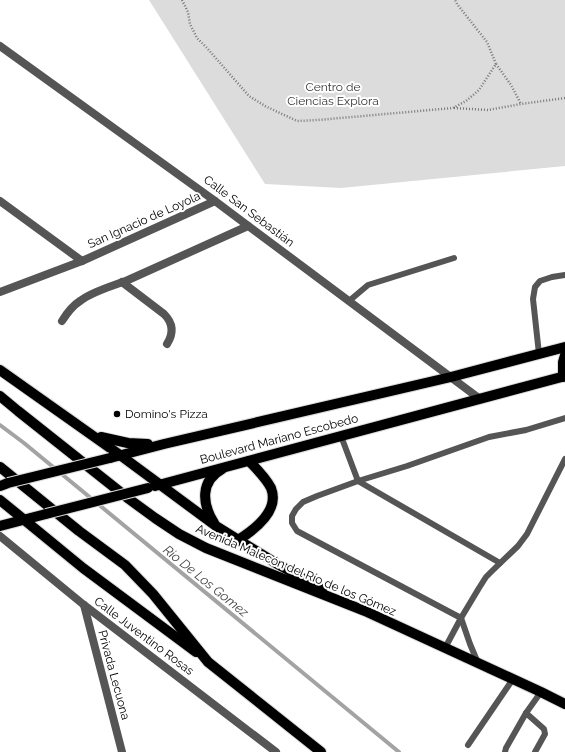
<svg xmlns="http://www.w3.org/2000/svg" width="565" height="752" font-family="Raleway,sans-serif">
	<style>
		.green { fill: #dcdcdc }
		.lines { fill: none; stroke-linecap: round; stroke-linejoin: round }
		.stream { stroke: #a3a3a3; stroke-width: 4 }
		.primary-casing { stroke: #dbdbdb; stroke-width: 12 }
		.path { stroke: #777; stroke-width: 2.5; stroke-dasharray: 1 2; stroke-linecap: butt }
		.service { stroke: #555; stroke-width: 6 }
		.minor { stroke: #555; stroke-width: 8 }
		.tertiary { stroke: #555; stroke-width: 8 }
		.primary { stroke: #000; stroke-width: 10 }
		.primary-bridge-casing { stroke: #dbdbdb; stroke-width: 12; stroke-linecap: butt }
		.primary-bridge { stroke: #000; stroke-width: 10 }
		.poi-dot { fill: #000; stroke: #fff; stroke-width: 1.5 }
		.labels { text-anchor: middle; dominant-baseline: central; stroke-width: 4; stroke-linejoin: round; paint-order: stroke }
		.park-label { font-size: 12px; fill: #333; stroke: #fff }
		.street-label { font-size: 12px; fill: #000; stroke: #fff }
		.poi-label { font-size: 12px; fill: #000; stroke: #fff; text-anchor: start }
		.water-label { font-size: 13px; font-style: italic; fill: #444; stroke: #fff }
	</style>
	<rect width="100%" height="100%" fill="#fff"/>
	<polygon class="green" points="149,0 565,0 565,166 341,188 265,184"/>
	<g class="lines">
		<polyline class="stream" points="0,425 24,443 399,752"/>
		<defs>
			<g id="primary">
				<polyline points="0,370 120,455 216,526 279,565 322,589"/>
				<polyline points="563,377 563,362 565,355"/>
				<polyline points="0,396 18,411 129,499 155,518 179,534 206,548 365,611 541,692 565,704"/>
				<polyline points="101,437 128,443 148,444"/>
				<polyline points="110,458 164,444 451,377 565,347"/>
				<polyline points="0,467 79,531 125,565 153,594 208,662 321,752"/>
				<polyline points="0,486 8,483"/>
				<polyline points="155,486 565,376"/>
				<polyline points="0,500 83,568 196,652"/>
				<path d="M214,523c-12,-19 -14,-42 8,-54"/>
				<polyline points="0,526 46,514"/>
				<path d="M238,540c16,-10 42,-29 33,-52 -5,-10 -14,-19 -22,-27"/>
			</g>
		</defs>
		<use href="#primary" class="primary-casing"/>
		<g class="path">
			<polyline points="182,0 188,12 190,24 197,38 207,48 249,96 265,106 297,121 318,120 453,108 466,101 479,90 496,64 487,42 457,4 455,0"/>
			<polyline points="496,64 511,85 521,104"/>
			<polyline points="454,108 488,110 521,104 565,98"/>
		</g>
		<g class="service">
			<polyline points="349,301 368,285 454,258"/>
			<polyline points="539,354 533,299 535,287 540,281 552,277 565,275"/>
			<polyline points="341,436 358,481 500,563"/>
			<polyline points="445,648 461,618 479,588 486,577 492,571 518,546 527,534 565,459"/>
			<polyline points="478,663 470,644 461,618 297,531 292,523 292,516 296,509 303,502 317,496 358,481 407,466 489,437 526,430 565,418"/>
			<polyline points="526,713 544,729 545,734 535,752"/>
			<polyline points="468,745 513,679"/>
			<polyline points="505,752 506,748 526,713 541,692"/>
		</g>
		<g class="minor">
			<polyline points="0,46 215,201 480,399"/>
			<polyline points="0,201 82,261"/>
			<path d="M122,282l42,32c9,9 10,19 3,30"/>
			<polyline points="0,292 82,261 215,201"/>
			<path d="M62,321c5,-8 10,-15 18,-20 13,-10 33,-15 48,-21 40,-18 80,-36 120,-54"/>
			<polyline points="84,605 122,752"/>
		</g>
		<polyline class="tertiary" points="0,536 84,605 276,752"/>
		<use href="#primary" class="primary"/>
		<defs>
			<g id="primary-bridge">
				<polyline points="8,483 110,458"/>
				<polyline points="46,514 148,488"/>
			</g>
		</defs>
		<use href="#primary-bridge" class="primary-bridge-casing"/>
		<use href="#primary-bridge" class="primary-bridge"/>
	</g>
	<circle class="poi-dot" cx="117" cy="414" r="4"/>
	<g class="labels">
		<g class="park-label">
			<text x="333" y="87">Centro de<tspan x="333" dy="14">Ciencias Explora</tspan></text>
		</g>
		<g class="street-label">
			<text transform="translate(249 211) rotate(37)">Calle San Sebastián</text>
			<text transform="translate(144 220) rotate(-24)">San Ignacio de Loyola</text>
			<text transform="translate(279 439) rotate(-15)">Boulevard Mariano Escobedo</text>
			<text transform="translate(296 570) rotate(23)">Avenida Malecón del Río de los Gómez</text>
			<text transform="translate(144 636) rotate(37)">Calle Juventino Rosas</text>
			<text transform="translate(114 675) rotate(75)">Privada Lecuona</text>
		</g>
		<g class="poi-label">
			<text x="125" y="414">Domino's Pizza</text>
		</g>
		<g class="water-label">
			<text transform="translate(206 581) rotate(39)">Rio De Los Gomez</text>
		</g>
	</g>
</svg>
